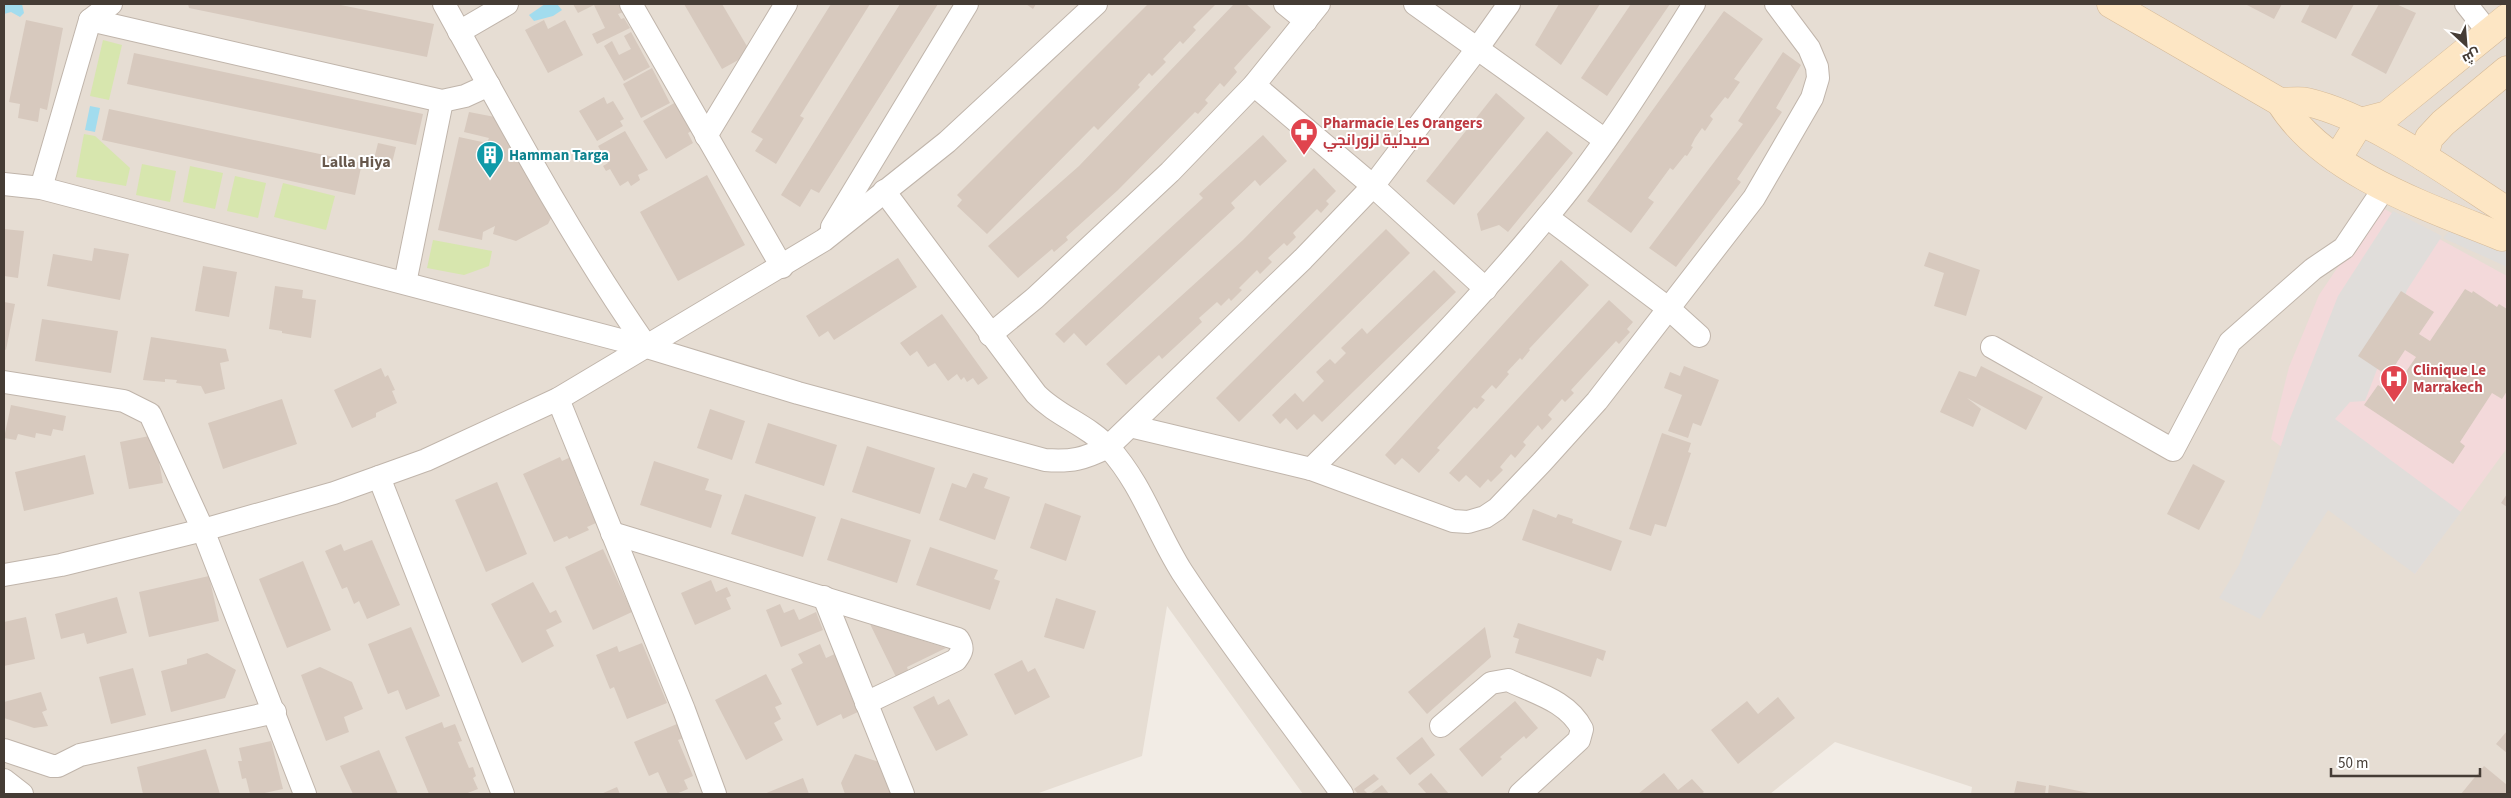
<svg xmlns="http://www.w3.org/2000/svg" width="2511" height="798" font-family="'Source Sans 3',Cairo,sans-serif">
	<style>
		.residential { fill: #e6ddd3 }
		.medical { fill: #f3d9da }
		.green { fill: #d7e6ae }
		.parking { fill: #e0ddda }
		.water { fill: #a2dcee }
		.building { fill: #d7c9be }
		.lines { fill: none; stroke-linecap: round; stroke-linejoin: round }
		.street-casing { stroke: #c0b5ab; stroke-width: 24 }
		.secondary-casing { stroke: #d5ba98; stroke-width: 29 }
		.street { stroke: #fff; stroke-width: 22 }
		.secondary { stroke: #fde6c4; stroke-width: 28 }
		.labels { text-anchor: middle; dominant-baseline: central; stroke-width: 4; stroke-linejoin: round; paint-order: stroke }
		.health-label { font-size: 15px; font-weight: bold; fill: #be3a42; stroke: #fff; text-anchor: start }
		.culture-label { font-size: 15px; font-weight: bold; fill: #0d838f; stroke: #fff; text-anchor: start }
		.neighbourhood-label { font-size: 16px; font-weight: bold; fill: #67584c; stroke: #fff }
	</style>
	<rect width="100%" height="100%" fill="#f2ece5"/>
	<polygon class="residential" points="4,4 2507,4 2507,794 1971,794 1972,787 1835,742 1770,794 1303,794 1167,606 1142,756 1036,794 4,794"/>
	<polygon class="medical" points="2379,206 2507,276 2507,448 2415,574 2314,471 2271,439 2289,367 2319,295"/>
	<g class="green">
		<polygon points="103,40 122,45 109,100 90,96"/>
		<polygon points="84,134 95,136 130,168 126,186 76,177"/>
		<polygon points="142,164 176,171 170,202 136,195"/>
		<polygon points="190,166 223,173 215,209 183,202"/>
		<polygon points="235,176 266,183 258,218 227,211"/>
		<polygon points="283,183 335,196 326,230 274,217"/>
		<polygon points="433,240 492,251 489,266 464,275 427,268"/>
	</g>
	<g class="parking">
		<polygon points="2393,211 2442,236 2407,290 2365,401 2350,402 2335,419 2461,512 2415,574 2328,510 2260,619 2219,598 2239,565 2260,510 2289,421 2338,296"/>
		<polygon points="2452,228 2507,253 2507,267 2443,238"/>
	</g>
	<g class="water">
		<polygon points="4,4 22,4 24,13 20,17 11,12 4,14"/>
		<polygon points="545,4 557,4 562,10 553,16 534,21 529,15"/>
		<polygon points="90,106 100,108 95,132 85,130"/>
	</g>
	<g class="building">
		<polygon points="188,4 336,4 434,24 427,57 189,8"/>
		<polygon points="573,4 623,4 626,11 618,14 621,19 624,18 630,28 597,44 592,34 605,28 594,5 578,13"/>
		<polygon points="684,4 722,4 751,53 722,69"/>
		<polygon points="831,4 870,4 800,116 804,118 776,164 755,151 763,139 751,132"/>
		<polygon points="900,4 938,4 819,193 811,189 800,207 781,195"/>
		<polygon points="1026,4 1036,4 1033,9"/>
		<polygon points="1148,4 1216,4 1193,27 1196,30 1183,44 1180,41 1163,59 1166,62 1152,76 1149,73 1138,85 1140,87 1098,130 1094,126 987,234 957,206 962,200 957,195"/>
		<polygon points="1234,4 1246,4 1271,27 1234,68 1237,72 1224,87 1220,83 1205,100 1208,103 1198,114 1195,112 1118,190 1066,237 1068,240 1054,252 1052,249 1018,278 988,246 1079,166"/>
		<polygon points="1559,4 1600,4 1561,65 1535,45"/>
		<polygon points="1631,4 1670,4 1607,96 1581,78"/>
		<polygon points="2245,4 2282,4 2274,19"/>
		<polygon points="2310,4 2354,4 2336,39 2301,22"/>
		<polygon points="2379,4 2396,4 2416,13 2386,74 2351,55"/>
		<polygon points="1724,11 1763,39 1734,79 1740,82 1728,99 1725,97 1710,116 1713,119 1705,131 1702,128 1695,138 1691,146 1693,147 1687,156 1685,155 1673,170 1670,168 1648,198 1654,202 1631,233 1587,201"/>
		<polygon points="26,20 63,28 47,110 40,108 38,122 18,118 20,104 9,102"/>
		<polygon points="544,20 548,29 565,20 583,55 548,73 525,30"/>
		<polygon points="631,32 650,67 624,81 604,46 612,41 619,55 631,49 624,36"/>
		<polygon points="1783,52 1801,65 1776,108 1782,112 1737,179 1741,182 1676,267 1649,248 1743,124 1738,121"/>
		<polygon points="134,53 423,114 416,145 127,84"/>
		<polygon points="652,68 670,103 641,118 623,84"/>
		<polygon points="1496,93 1525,118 1454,205 1426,181"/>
		<polygon points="604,97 607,104 613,101 624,119 620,121 623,126 597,141 579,111"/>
		<polygon points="676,102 693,130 688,133 693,143 666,159 643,121"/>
		<polygon points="109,109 362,163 355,195 102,140"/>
		<polygon points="469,112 495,117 552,216 548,224 516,241 493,234 495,226 483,232 482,240 438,230 459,137 487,143 489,138 464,132"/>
		<polygon points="625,131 648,170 638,175 640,180 631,186 628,181 620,186 610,169 606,171 603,166 608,163 598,146"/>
		<polygon points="1547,131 1573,153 1508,232 1499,225 1481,231 1477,214"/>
		<polygon points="1263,135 1287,161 1260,186 1255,180 1231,203 1235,208 1086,346 1074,333 1064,343 1055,334 1203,198 1199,194"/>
		<polygon points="378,143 396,147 392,163 374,159"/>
		<polygon points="1314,168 1336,191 1326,201 1329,204 1321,213 1317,209 1293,233 1296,237 1287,246 1284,243 1268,258 1272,262 1260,274 1257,270 1239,288 1242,290 1231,301 1229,298 1221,306 1217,302 1199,318 1202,322 1162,359 1159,355 1126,385 1106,364 1243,240"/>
		<polygon points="707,175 745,245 678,281 640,212"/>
		<polygon points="4,229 24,231 18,278 4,276"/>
		<polygon points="1386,229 1410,253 1239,422 1216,398"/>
		<polygon points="94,248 129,254 120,300 47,286 53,254 92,261"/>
		<polygon points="1929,252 1980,270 1966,316 1934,306 1944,273 1924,266"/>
		<polygon points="898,258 917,287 834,340 828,331 819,337 806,316"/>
		<polygon points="1561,260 1589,285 1529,349 1530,350 1522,360 1520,358 1507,372 1509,374 1496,389 1492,385 1481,397 1485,400 1477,409 1474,407 1437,448 1440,450 1419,473 1402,458 1395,465 1385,455"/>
		<polygon points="203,266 237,272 229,317 195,311"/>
		<polygon points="1434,270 1456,292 1322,422 1314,414 1297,430 1286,418 1280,424 1272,415 1295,393 1303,402 1324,381 1316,372 1330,359 1335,364 1346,353 1341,348 1362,328 1367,334"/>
		<polygon points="275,286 303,290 302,298 316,300 311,338 282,333 282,331 269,329"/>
		<polygon points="2465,289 2472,293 2473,291 2497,307 2499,304 2507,309 2507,391 2502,399 2492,393 2460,442 2465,446 2453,464 2364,405 2378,385 2395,397 2405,381 2401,379 2416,357 2405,350 2388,376 2358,356 2401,291 2434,312 2419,334 2430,341"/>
		<polygon points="1609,300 1633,322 1627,329 1630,332 1619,344 1616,341 1571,390 1574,393 1565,402 1562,399 1548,415 1552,419 1542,430 1538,425 1523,442 1526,445 1515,458 1511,454 1500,467 1503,470 1491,482 1488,479 1480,488 1466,475 1459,482 1449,473"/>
		<polygon points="4,302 15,304 6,350 4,349"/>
		<polygon points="942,314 988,378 978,385 973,378 967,382 964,377 961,380 957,374 948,381 935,363 928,367 917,351 910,356 900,343"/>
		<polygon points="42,319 118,331 111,373 35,361"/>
		<polygon points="151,337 226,349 229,361 220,363 225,389 205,394 201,386 176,383 177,380 165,379 165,382 143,380"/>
		<polygon points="1684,366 1719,380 1701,426 1693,423 1688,438 1668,431 1682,395 1664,388 1670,372 1680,376"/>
		<polygon points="1981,366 2043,397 2026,430 1967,398 1981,409 1973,427 1940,412 1959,371 1976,377"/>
		<polygon points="381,368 385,377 388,375 395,390 392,391 397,403 376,413 376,417 352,428 334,390"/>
		<polygon points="282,399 297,444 223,469 208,423"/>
		<polygon points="11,405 66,416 63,431 53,429 51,436 36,433 35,438 18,434 16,440 4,438"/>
		<polygon points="710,409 745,421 732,460 697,448"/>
		<polygon points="768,423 837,445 824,486 755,463"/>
		<polygon points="1662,433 1691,443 1688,452 1691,453 1666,527 1655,524 1651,536 1629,529"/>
		<polygon points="154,435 163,483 129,489 120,442"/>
		<polygon points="867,446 935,468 920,514 852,492"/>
		<polygon points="85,455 94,494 24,511 15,472"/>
		<polygon points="573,456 586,484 580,486 587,503 591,501 595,512 592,513 596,523 587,527 589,530 569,539 567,536 554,542 523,474 560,457 562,461"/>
		<polygon points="654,461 709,479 705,490 722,495 711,528 640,505"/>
		<polygon points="2193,464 2225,481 2199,530 2167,514"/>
		<polygon points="973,473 988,478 984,488 1010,497 995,540 939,520 952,483 966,488"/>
		<polygon points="497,482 527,554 486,572 455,500"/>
		<polygon points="745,494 816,517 803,557 731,534"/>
		<polygon points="2507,494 2507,507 2501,503"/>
		<polygon points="1045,503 1081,516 1066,561 1030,548"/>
		<polygon points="1533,509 1556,518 1558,514 1573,519 1572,523 1622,541 1611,571 1522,540"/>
		<polygon points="841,518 911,540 897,583 827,560"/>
		<polygon points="372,540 400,605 367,619 359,601 354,604 347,587 342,589 325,551 341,544 344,551"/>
		<polygon points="930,547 998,570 994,579 1000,581 990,610 916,585"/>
		<polygon points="603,549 632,612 593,630 565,567"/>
		<polygon points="303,561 331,630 287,648 259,579"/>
		<polygon points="209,576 219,621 149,637 139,592"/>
		<polygon points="711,580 716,592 727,587 731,596 726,598 731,609 695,625 681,593"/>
		<polygon points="533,582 550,613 556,610 562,622 546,630 554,646 522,663 491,604"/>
		<polygon points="117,597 127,633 87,644 84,633 61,639 55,614"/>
		<polygon points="1056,598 1096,611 1084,649 1044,637"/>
		<polygon points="780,604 784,613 794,609 799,620 816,612 823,630 781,647 766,610"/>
		<polygon points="26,617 35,659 4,666 4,622"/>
		<polygon points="1518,623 1606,651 1603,661 1597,658 1591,677 1515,653 1519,639 1513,637"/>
		<polygon points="870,624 946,648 907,667 908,670 896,677"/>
		<polygon points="411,627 440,696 406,710 398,690 388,694 368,644"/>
		<polygon points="1485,627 1491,657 1427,714 1408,692"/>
		<polygon points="642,643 667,703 627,719 614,687 610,689 596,655 617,646 619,652"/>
		<polygon points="820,644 826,658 839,652 846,666 840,668 860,711 843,719 841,714 817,726 791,669 803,663 798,654"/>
		<polygon points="207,653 236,670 225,698 171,712 161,671 187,664 187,659"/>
		<polygon points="1022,660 1028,672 1035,668 1050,697 1015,715 994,674"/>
		<polygon points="320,667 352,682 363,709 344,717 349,732 326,741 301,675"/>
		<polygon points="133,668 146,715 111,724 99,677"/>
		<polygon points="766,674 782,704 775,707 781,719 774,723 783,740 746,760 715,700"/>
		<polygon points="41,692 47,710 42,712 48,726 34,728 4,718 4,702"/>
		<polygon points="934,696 938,705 949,699 968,735 936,751 913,707"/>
		<polygon points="1778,697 1795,718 1738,764 1711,730 1747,701 1758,714"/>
		<polygon points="1515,701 1538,728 1526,739 1524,736 1500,757 1502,759 1482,777 1459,749"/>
		<polygon points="442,722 444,728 455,724 462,741 458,742 469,768 473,767 476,776 473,778 478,789 465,794 429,794 405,737"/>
		<polygon points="677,724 683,738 678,740 693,776 684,780 688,789 676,794 668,794 658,772 649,776 634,742"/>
		<polygon points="2507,731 2507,753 2496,744"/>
		<polygon points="1422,737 1435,755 1410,775 1396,758"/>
		<polygon points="271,741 283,789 260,794 250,794 246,778 242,779 238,761 242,761 239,748"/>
		<polygon points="206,749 220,794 143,794 137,767"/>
		<polygon points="379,750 398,794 353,794 340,766"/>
		<polygon points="855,754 879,762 893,794 845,794 841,783"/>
		<polygon points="2484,766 2507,785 2507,794 2461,794"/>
		<polygon points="1431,773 1449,794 1427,794 1418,784"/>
		<polygon points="1664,773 1678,790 1692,779 1704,792 1701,794 1638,794"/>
		<polygon points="1374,774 1379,779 1364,790 1368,794 1358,794 1354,789"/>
		<polygon points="803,778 809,794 764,794"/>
		<polygon points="2017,781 2046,786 2045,794 2014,794"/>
		<polygon points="1382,785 1389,794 1370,794"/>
		<polygon points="2049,785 2089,793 2089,794 2048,794"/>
		<polygon points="617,787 620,794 601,794"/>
	</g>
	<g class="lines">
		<defs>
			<g id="street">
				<path d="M444,4c64,116 127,234 203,343"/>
				<polyline points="631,4 782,267"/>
				<polyline points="1285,4 1306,21"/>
				<polyline points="1415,4 1605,140"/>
				<polyline points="2466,4 2489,33"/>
				<polyline points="90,20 442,101 465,96 489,85"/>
				<polyline points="459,32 507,4"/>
				<polyline points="1254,85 1373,186 1486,289"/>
				<polyline points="706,136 786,4"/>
				<path d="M4,184l37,4 606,159 151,46 247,67c27,2 39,-1 63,-13l195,-188 70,-73 104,-137 32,-45"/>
				<polyline points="41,188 90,20 111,4"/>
				<path d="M884,191l152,203c21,22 52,31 73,54 33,36 47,83 73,124 50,76 107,148 160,222"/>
				<polyline points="1547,217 1668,308 1699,336"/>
				<polyline points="832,227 967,4"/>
				<polyline points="405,283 442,101"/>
				<polyline points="990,335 1035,298 1170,172 1254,85 1319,4"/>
				<polyline points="1992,347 2173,450 2230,342 2313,269 2344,248 2385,187"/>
				<polyline points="4,382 124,401 150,414 203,530 305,794"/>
				<polyline points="558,399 684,710 715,794"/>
				<polyline points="1130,426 1311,469 1453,521 1468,522 1485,517 1497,509 1542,462 1597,401 1754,198 1812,98 1818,78 1817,67 1809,48 1776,4"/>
				<path d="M1311,469c82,-81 162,-162 235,-251 56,-66 102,-141 148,-214"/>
				<polyline points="379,477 503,794"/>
				<path d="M612,533l346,106c6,9 4,13 -2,21l-90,43"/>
				<polyline points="4,575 61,565 203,530 334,493 426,460 558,399 824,240 947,142 1096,4"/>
				<polyline points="824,597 903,794"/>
				<path d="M1441,726l50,-43 17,-3c27,13 60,21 74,49l-3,11 -59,54"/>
				<polyline points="4,750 52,766 58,766 80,755 275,712"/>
				<polyline points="4,780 22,794"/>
			</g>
			<g id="secondary">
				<path d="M2111,4l169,98c44,71 148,105 222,135l5,-2"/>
				<path d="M2280,102c9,0 19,-2 27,0 65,15 144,73 200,109"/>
				<polyline points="2424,157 2429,138 2443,123 2507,70"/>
				<polyline points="2337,159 2360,122 2387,115 2507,18"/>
			</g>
		</defs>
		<use href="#street" class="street-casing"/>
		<use href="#secondary" class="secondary-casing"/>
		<use href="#street" class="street"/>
		<use href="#secondary" class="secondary"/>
	</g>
	<defs>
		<symbol id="pharmacy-pin" viewBox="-11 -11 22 30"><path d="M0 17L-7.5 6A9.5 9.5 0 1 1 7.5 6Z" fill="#e0444e" stroke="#fff"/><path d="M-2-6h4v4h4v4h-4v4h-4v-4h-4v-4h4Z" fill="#fff"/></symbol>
		<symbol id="building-pin" viewBox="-11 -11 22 30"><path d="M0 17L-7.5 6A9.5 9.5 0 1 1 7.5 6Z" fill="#0f9aa8" stroke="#fff"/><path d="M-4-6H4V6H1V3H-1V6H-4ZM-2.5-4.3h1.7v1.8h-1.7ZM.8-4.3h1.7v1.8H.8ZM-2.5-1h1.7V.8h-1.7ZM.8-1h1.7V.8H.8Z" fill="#fff"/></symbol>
		<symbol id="hospital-pin" viewBox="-11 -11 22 30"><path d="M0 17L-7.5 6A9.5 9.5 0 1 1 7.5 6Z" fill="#e0444e" stroke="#fff"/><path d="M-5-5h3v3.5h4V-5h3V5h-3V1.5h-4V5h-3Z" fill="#fff"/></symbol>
	</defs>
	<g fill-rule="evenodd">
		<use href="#pharmacy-pin" x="1288" y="116" width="32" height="43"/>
		<use href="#building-pin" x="474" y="139" width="32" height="43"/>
		<use href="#hospital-pin" x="2378" y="363" width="32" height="43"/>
	</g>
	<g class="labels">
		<g class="health-label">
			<text x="1323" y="123">Pharmacie Les Orangers<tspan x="1323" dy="17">صيدلية لزورانجي</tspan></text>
			<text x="2413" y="370">Clinique Le<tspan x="2413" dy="17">Marrakech</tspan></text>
		</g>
		<g class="culture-label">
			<text x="509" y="155">Hamman Targa</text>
		</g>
		<g class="neighbourhood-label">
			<text x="356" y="162">Lalla Hiya</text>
		</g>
	</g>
	<rect width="2511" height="798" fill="none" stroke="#453c35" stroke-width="10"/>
	<g transform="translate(2466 45) rotate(154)" stroke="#ffffff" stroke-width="4" paint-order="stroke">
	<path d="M0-4L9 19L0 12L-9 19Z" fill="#453c35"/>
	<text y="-8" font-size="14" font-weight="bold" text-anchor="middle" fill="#453c35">ش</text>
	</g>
	<path d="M2331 768v8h149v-8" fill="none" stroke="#453c35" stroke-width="2.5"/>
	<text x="2338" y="768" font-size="15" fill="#453c35" stroke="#ffffff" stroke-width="4" paint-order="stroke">50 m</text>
</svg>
